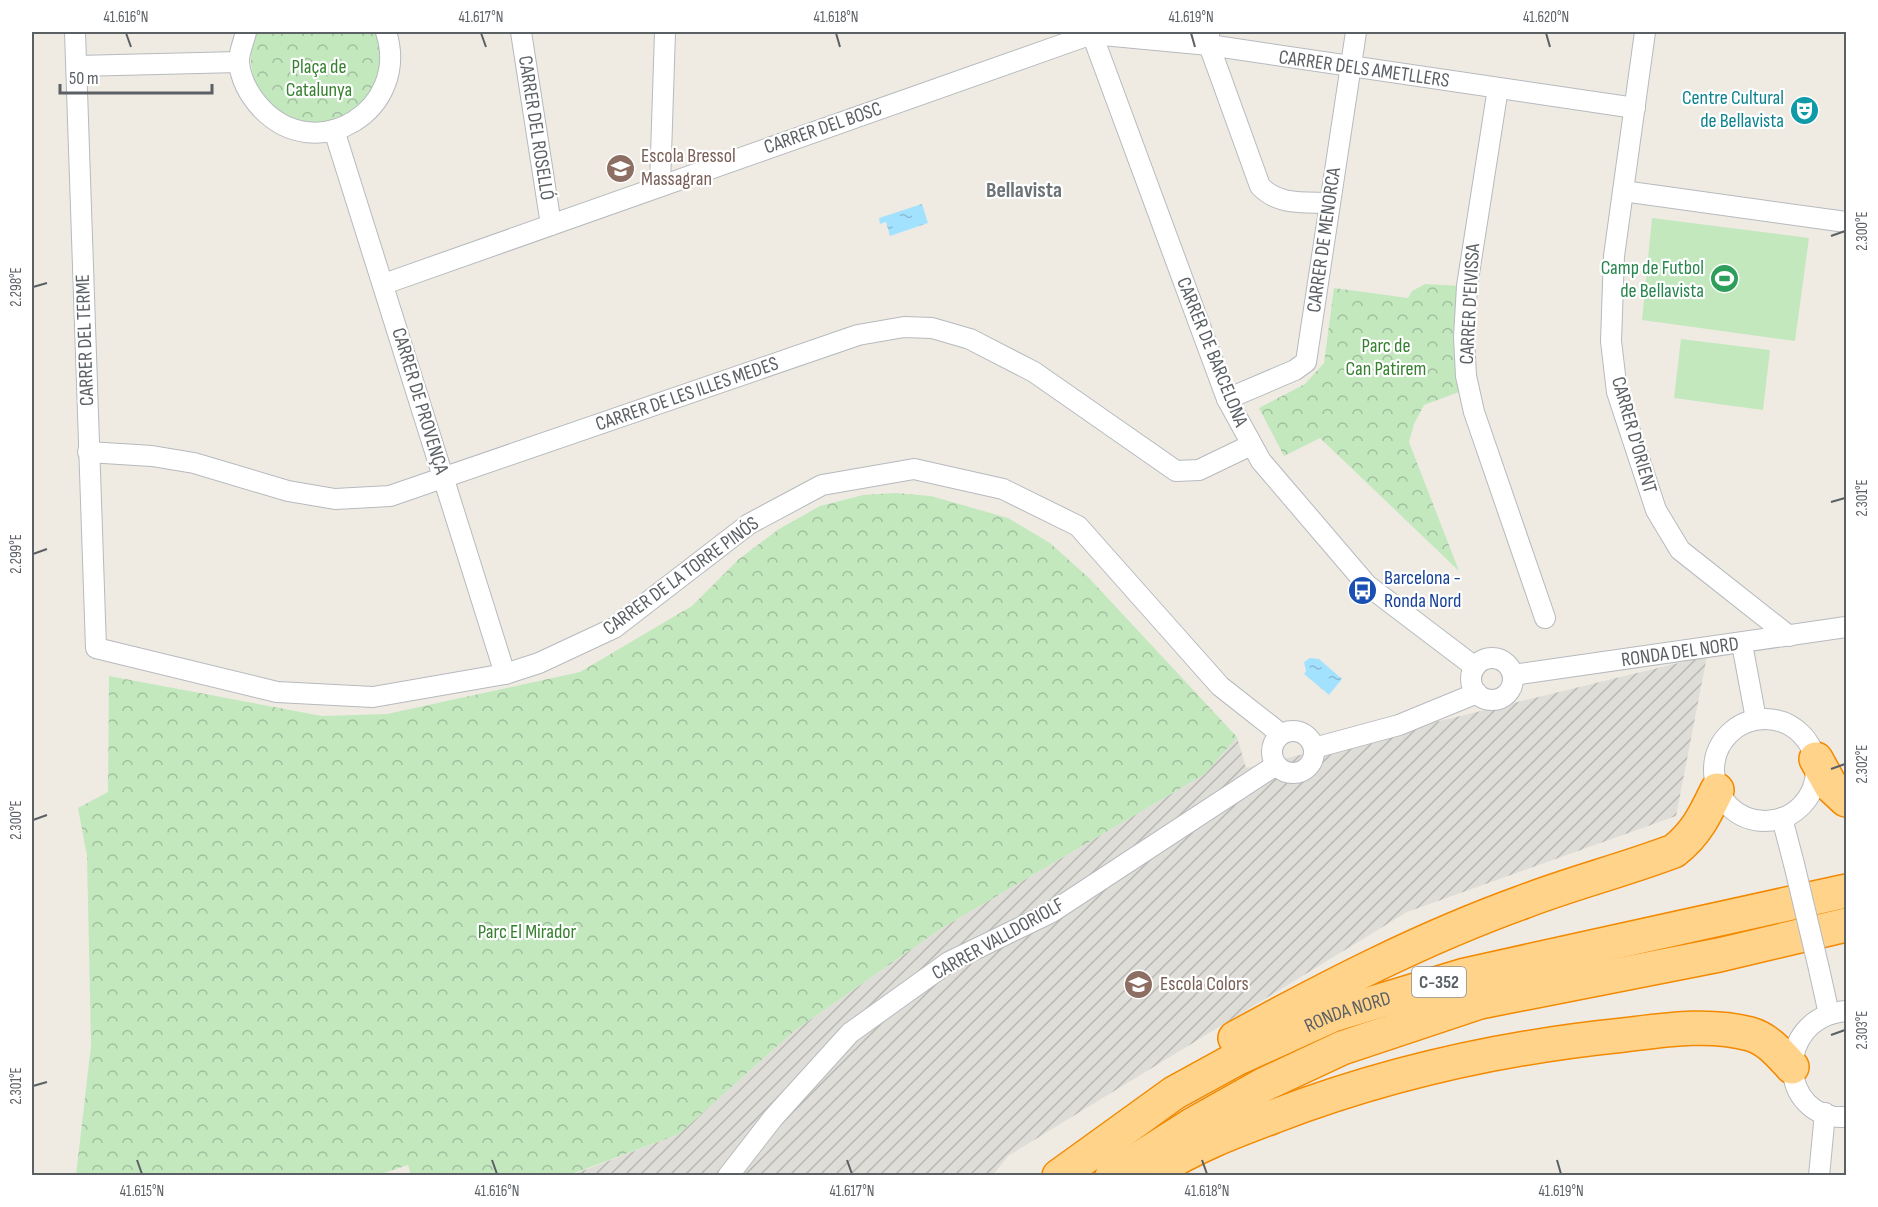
<svg xmlns="http://www.w3.org/2000/svg" width="1878" height="1207" font-family="'Sofia Sans Condensed',sans-serif">
	<style>
		.industrial { fill: url(#industrial-furrows) }
		.forest { fill: url(#forest-crowns) }
		.garden { fill: #c3e8be }
		.water { fill: url(#water-ripples) }
		.lines { fill: none; stroke-linecap: round; stroke-linejoin: round }
		.street-casing { stroke: #b6babe; stroke-width: 22 }
		.highway-casing { stroke: #f28900; stroke-width: 36 }
		.street { stroke: #fff; stroke-width: 20 }
		.highway { stroke: #ffd38a; stroke-width: 33 }
		.street-bridge-casing { stroke: #b6babe; stroke-width: 22; stroke-linecap: butt }
		.street-bridge { stroke: #fff; stroke-width: 20 }
		.ticks { fill: none; stroke: #5b6065; stroke-width: 2 }
		.labels { text-anchor: middle; dominant-baseline: central; stroke-width: 4.5; stroke-linejoin: round; paint-order: stroke }
		.shield { fill: #fff; stroke: #8c9093; stroke-width: 1.5 }
		.shield-label { font-size: 18px; font-weight: bold; fill: #5b6065 }
		.park-label { font-size: 20px; fill: #35812f; stroke: #fff }
		.street-label { font-size: 20px; fill: #5b6065; stroke: #fff }
		.culture-label { font-size: 20px; fill: #0d838f; stroke: #fff; text-anchor: end }
		.education-label { font-size: 20px; fill: #785e54; stroke: #fff; text-anchor: start }
		.leisure-label { font-size: 20px; fill: #27864d; stroke: #fff; text-anchor: end }
		.transit-label { font-size: 20px; fill: #164399; stroke: #fff; text-anchor: start }
		.quarter-label { font-size: 22px; font-weight: bold; fill: #6c7377; stroke: #fff }
		.neatline { fill: none; stroke: #5b6065; stroke-width: 2 }
		.ticks-label { font-size: 15px; text-anchor: middle; fill: #5b6065 }
	</style>
	<defs>
		<pattern id="industrial-furrows" width="10" height="10" patternUnits="userSpaceOnUse" patternTransform="scale(1.5)"><rect width="10" height="10" fill="#dfddd7"/><path d="M-1 1l2-2M0 10L10 0M9 11l2-2" fill="none" stroke="#b8b7b2"/></pattern>
		<pattern id="forest-crowns" width="20" height="18" patternUnits="userSpaceOnUse" patternTransform="scale(1.5)"><rect width="20" height="18" fill="#c3e8be"/><path d="M2 6a3 3 0 1 1 6 0M12 15a3 3 0 1 1 6 0" fill="none" stroke="#a1bf9e"/></pattern>
		<pattern id="water-ripples" width="26" height="14" patternUnits="userSpaceOnUse" patternTransform="scale(1.5)"><rect width="26" height="14" fill="#a3e2ff"/><path d="M2 4q2-2 4 0t4 0M15 11q2-2 4 0t4 0" fill="none" stroke="#88bbd2"/></pattern>
	</defs>
	<rect width="100%" height="100%" fill="#efebe3"/>
	<polygon class="industrial" points="1707,656 1676,816 1407,912 1008,1156 993,1175 569,1176 679,1134 794,1031 942,928 1205,774 1237,737 1246,768"/>
	<g class="forest">
		<path d="M254,32h136l5,13 -31,69c-11,3 -38,14 -49,13 -5,-1 -12,-5 -17,-7 -41,-15 -54,-48 -44,-88z"/>
		<polygon points="1425,284 1462,286 1459,392 1424,405 1414,424 1409,442 1459,571 1320,438 1284,456 1259,408 1305,384 1324,363 1334,288 1408,298 1412,291"/>
		<polygon points="895,493 931,496 1008,518 1050,543 1089,578 1237,737 1205,774 942,928 794,1031 679,1134 569,1175 411,1175 408,1165 375,1176 76,1175 91,1046 87,856 78,808 108,792 109,676 322,716 387,714 580,672 692,606 739,559 779,529 820,506 863,495"/>
	</g>
	<g class="garden">
		<polygon points="1652,218 1809,238 1795,341 1642,320"/>
		<polygon points="1681,339 1770,350 1763,410 1674,398"/>
	</g>
	<g class="water">
		<polygon points="922,204 928,223 890,236 886,222 880,224 879,218"/>
		<polygon points="1310,658 1319,659 1342,679 1329,695 1304,674 1306,671 1304,662"/>
	</g>
	<g class="lines">
		<defs>
			<g id="street">
				<polyline points="75,32 96,648 277,692 373,697 505,674 539,663 614,628 749,524 822,485 914,469 1003,489 1078,526 1220,686 1281,734"/>
				<path d="M246,32c-2,9 -8,22 -7,31 2,17 11,33 22,45 56,60 150,1 125,-76"/>
				<polyline points="521,32 551,225"/>
				<polyline points="1087,32 1092,34 1209,45 1635,108"/>
				<path d="M1209,32v13l51,141c19,20 44,16 70,17"/>
				<polyline points="1645,32 1614,256 1611,341 1617,392 1656,510 1680,550 1789,636"/>
				<polyline points="1092,34 1227,399 1261,461 1367,585 1475,667"/>
				<polyline points="77,66 239,62"/>
				<polyline points="1498,88 1467,286 1464,337 1466,376 1474,412 1545,618"/>
				<polyline points="334,130 505,674"/>
				<polyline points="660,185 665,32"/>
				<polyline points="1623,191 1846,222"/>
				<polyline points="384,284 1092,34"/>
				<polyline points="1227,399 1295,370 1306,362 1356,32"/>
				<polyline points="88,452 152,456 194,463 288,491 335,499 390,496 858,335 904,327 932,328 970,339 1034,372 1176,471 1199,470 1251,445"/>
				<polyline points="1742,644 1756,719"/>
				<circle cx="1492" cy="679" r="21"/>
				<polyline points="1513,675 1846,627"/>
				<circle cx="1765" cy="770" r="51"/>
				<circle cx="1293" cy="752" r="21"/>
				<polyline points="1314,748 1399,725 1477,693"/>
				<polyline points="1782,818 1794,864"/>
				<polyline points="1819,969 1829,1014"/>
				<path d="M1846,1011c-74,7 -68,110 0,106"/>
				<polyline points="728,1176 773,1118 850,1033 949,962 1052,912 1276,765"/>
				<polyline points="1819,1176 1825,1113"/>
			</g>
			<g id="highway">
				<polyline points="1816,759 1831,786 1846,800"/>
				<path d="M1235,1038c93,-51 188,-100 288,-136 49,-19 101,-32 151,-51 22,-17 31,-36 43,-61"/>
				<path d="M1156,1171c36,-24 79,-40 119,-55 112,-43 229,-69 349,-81 41,-5 85,-12 126,-1 18,5 30,20 42,33"/>
				<path id="s1" d="M1059,1176l115,-83 62,-34 97,-44 132,-40 381,-84"/>
				<polyline points="1112,1176 1192,1125 1265,1084 1342,1048 1480,1002 1719,955 1846,925"/>
			</g>
		</defs>
		<use href="#street" class="street-casing"/>
		<use href="#highway" class="highway-casing"/>
		<use href="#street" class="street"/>
		<use href="#highway" class="highway"/>
		<defs>
			<polyline id="street-bridge" points="1794,864 1819,969"/>
		</defs>
		<use href="#street-bridge" class="street-bridge-casing"/>
		<use href="#street-bridge" class="street-bridge"/>
	</g>
	<path class="ticks" d="M126,33l5,14M481,33l5,14M836,33l4,14M1191,33l4,14M1546,33l4,14M1831,236l14,-5M33,287l14,-4M1831,502l14,-4M33,554l14,-5M1831,769l14,-5M33,820l14,-5M1831,1035l14,-5M33,1086l14,-4M137,1160l5,14M492,1160l5,14M847,1160l5,14M1202,1160l5,14M1557,1160l4,14"/>
	<defs>
		<symbol id="theatre-disc" viewBox="-11 -11 22 22"><circle r="9.5" fill="#0f9aa8" stroke="#fff"/><path d="M-5-5.5Q0-4 5-5.5V0Q5 5 0 6Q-5 5-5 0ZM-3.3-2.5H-1v1.5H-3.3ZM1-2.5H3.3v1.5H1ZM-2.8 1Q0 5.5 2.8 1Z" fill="#fff"/></symbol>
		<symbol id="school-disc" viewBox="-11 -11 22 22"><circle r="9.5" fill="#8d6e63" stroke="#fff"/><path d="M0-5L7-2L0 1L-7-2ZM-4 1L0 2.5L4 1V4Q0 6-4 4Z" fill="#fff"/></symbol>
		<symbol id="stadium-disc" viewBox="-11 -11 22 22"><circle r="9.5" fill="#2e9e5b" stroke="#fff"/><path d="M0-5a6.5 5 0 1 0 0 10a6.5 5 0 1 0 0-10ZM-3.5-1.8h7v3.6h-7Z" fill="#fff"/></symbol>
		<symbol id="bus-disc" viewBox="-11 -11 22 22"><circle r="9.5" fill="#1a4fb4" stroke="#fff"/><path d="M-5-6H5V4H4V6H2V4H-2V6H-4V4H-5ZM-3.5-4V0h7V-4ZM-3.5 1.2v1.5H-2V1.2ZM2 1.2v1.5H3.5V1.2Z" fill="#fff"/></symbol>
	</defs>
	<g fill-rule="evenodd">
		<use href="#theatre-disc" x="1788" y="94" width="33" height="33"/>
		<use href="#school-disc" x="604" y="152" width="33" height="33"/>
		<use href="#stadium-disc" x="1708" y="262" width="33" height="33"/>
		<use href="#bus-disc" x="1346" y="574" width="33" height="33"/>
		<use href="#school-disc" x="1122" y="968" width="33" height="33"/>
	</g>
	<g class="labels">
		<rect class="shield" x="1412" y="967" width="54" height="30" rx="4.5"/>
		<g class="shield-label">
			<text x="1439" y="982">C-352</text>
		</g>
		<g class="park-label">
			<text x="319" y="67">Plaça de<tspan x="319" dy="23">Catalunya</tspan></text>
			<text x="1386" y="346">Parc de<tspan x="1386" dy="23">Can Patirem</tspan></text>
			<text x="527" y="932">Parc El Mirador</text>
		</g>
		<g class="street-label">
			<text transform="translate(1364 69) rotate(8)">CARRER DELS AMETLLERS</text>
			<text transform="translate(536 128) rotate(81)">CARRER DEL ROSELLÓ</text>
			<text transform="translate(823 128) rotate(-19)">CARRER DEL BOSC</text>
			<text transform="translate(1324 240) rotate(-82)">CARRER DE MENORCA</text>
			<text transform="translate(1470 304) rotate(-87)">CARRER D'EIVISSA</text>
			<text transform="translate(85 340) rotate(-92)">CARRER DEL TERME</text>
			<text transform="translate(1212 352) rotate(68)">CARRER DE BARCELONA</text>
			<text transform="translate(687 394) rotate(-19)">CARRER DE LES ILLES MEDES</text>
			<text transform="translate(420 401) rotate(73)">CARRER DE PROVENÇA</text>
			<text transform="translate(1634 435) rotate(74)">CARRER D'ORIENT</text>
			<text transform="translate(681 576) rotate(-36)">CARRER DE LA TORRE PINÓS</text>
			<text transform="translate(1680 652) rotate(-8)">RONDA DEL NORD</text>
			<text transform="translate(998 939) rotate(-29)">CARRER VALLDORIOLF</text>
			<text stroke="none"><textPath href="#s1" startOffset="334">RONDA NORD</textPath></text>
		</g>
		<g class="culture-label">
			<text x="1784" y="98">Centre Cultural<tspan x="1784" dy="23">de Bellavista</tspan></text>
		</g>
		<g class="education-label">
			<text x="641" y="156">Escola Bressol<tspan x="641" dy="23">Massagran</tspan></text>
			<text x="1160" y="984">Escola Colors</text>
		</g>
		<g class="leisure-label">
			<text x="1704" y="268">Camp de Futbol<tspan x="1704" dy="23">de Bellavista</tspan></text>
		</g>
		<g class="transit-label">
			<text x="1384" y="578">Barcelona -<tspan x="1384" dy="23">Ronda Nord</tspan></text>
		</g>
		<g class="quarter-label">
			<text x="1024" y="190">Bellavista</text>
		</g>
	</g>
	<rect width="1878" height="1207" fill="none" stroke="#ffffff" stroke-width="66"/>
	<path d="M60 84v9h152v-9" fill="none" stroke="#5b6065" stroke-width="3"/>
	<text x="69" y="84" font-size="18" fill="#5b6065" stroke="#ffffff" stroke-width="4.5" paint-order="stroke">50 m</text>
	<rect x="33" y="33" width="1812" height="1141" class="neatline"/>
	<g class="ticks-label">
		<text x="126" y="22">41.616°N</text>
		<text x="481" y="22">41.617°N</text>
		<text x="836" y="22">41.618°N</text>
		<text x="1191" y="22">41.619°N</text>
		<text x="1546" y="22">41.620°N</text>
		<text transform="translate(1862 231) rotate(-90)" y="5">2.300°E</text>
		<text transform="translate(16 287) rotate(-90)" y="5">2.298°E</text>
		<text transform="translate(1862 498) rotate(-90)" y="5">2.301°E</text>
		<text transform="translate(16 554) rotate(-90)" y="5">2.299°E</text>
		<text transform="translate(1862 764) rotate(-90)" y="5">2.302°E</text>
		<text transform="translate(16 820) rotate(-90)" y="5">2.300°E</text>
		<text transform="translate(1862 1030) rotate(-90)" y="5">2.303°E</text>
		<text transform="translate(16 1086) rotate(-90)" y="5">2.301°E</text>
		<text x="142" y="1196">41.615°N</text>
		<text x="497" y="1196">41.616°N</text>
		<text x="852" y="1196">41.617°N</text>
		<text x="1207" y="1196">41.618°N</text>
		<text x="1561" y="1196">41.619°N</text>
	</g>
</svg>
